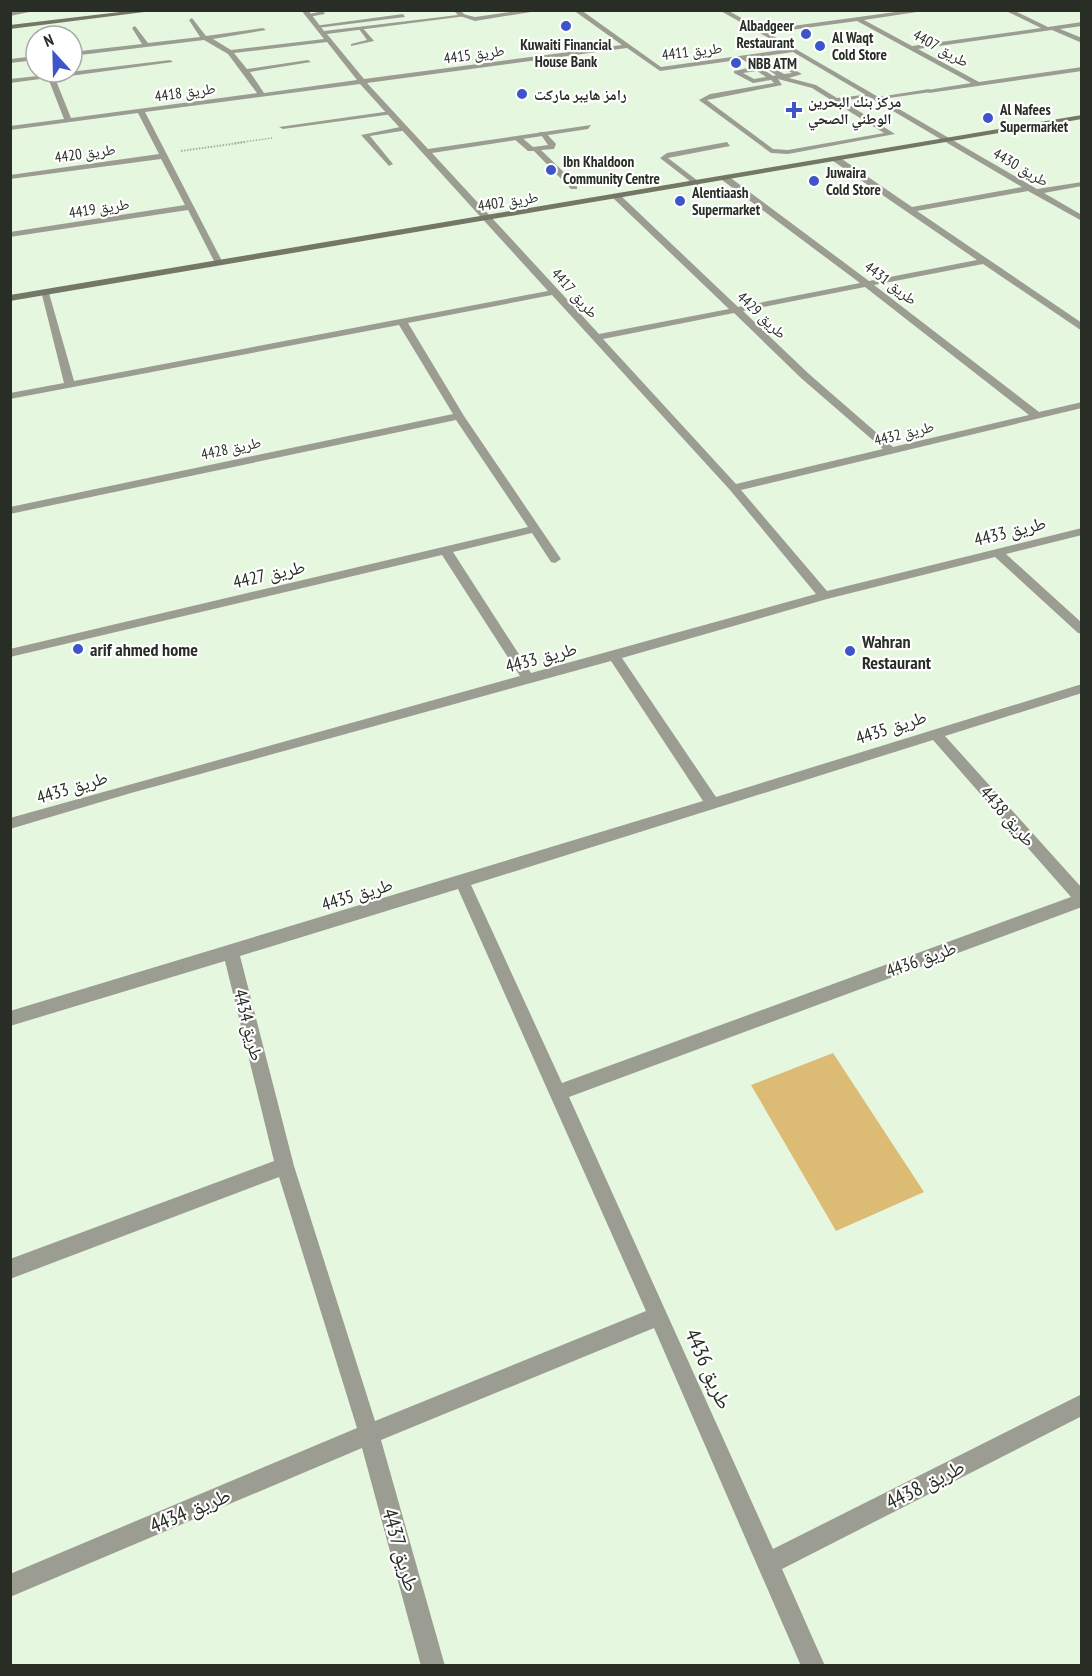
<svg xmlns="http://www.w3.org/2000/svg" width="1092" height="1676" font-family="'PT Sans Narrow','Noto Naskh Arabic',sans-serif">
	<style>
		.green { fill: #dcbb75 }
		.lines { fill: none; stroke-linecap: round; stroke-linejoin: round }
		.path-far1 { stroke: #a3b09e; stroke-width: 1.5; stroke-dasharray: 1.5 1.5; stroke-linecap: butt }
		.path { stroke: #a3b09e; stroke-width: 2; stroke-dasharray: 1.5 1.5; stroke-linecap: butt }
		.lane { fill: #9c9d92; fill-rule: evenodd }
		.street { fill: #9c9d92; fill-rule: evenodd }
		.secondary { fill: #747666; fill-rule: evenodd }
		.poi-dot { fill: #3d55c8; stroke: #fff; stroke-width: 2 }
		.labels { text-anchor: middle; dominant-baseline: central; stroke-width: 4.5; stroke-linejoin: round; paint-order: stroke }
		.far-poi-label { font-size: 15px; font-weight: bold; fill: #282e25; stroke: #fff; text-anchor: start }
		.far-street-label { font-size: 15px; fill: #282e25; stroke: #fff }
		.street-label { font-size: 18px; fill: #282e25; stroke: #fff }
		.poi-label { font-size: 18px; font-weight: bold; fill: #282e25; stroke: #fff; text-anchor: start }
		.near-street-label { font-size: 21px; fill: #282e25; stroke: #fff }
	</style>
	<rect width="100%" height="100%" fill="#e6f7e0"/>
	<polygon class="green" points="833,1053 924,1192 836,1231 751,1085"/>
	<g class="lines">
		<polyline class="path-far1" points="235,143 272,138"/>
		<polyline class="path" points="181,151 246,142"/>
		<g class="lane">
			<polygon points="21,10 39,10 10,16 10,12"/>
			<polygon points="523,10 543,10 475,21 460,16 463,14 475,17"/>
			<polygon points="323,11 325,14 308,17 305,15"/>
			<polygon points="403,14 405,17 317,28 314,26"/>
			<polygon points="362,27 374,41 351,46 351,44 367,40 359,29"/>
			<path d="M750,56h4l15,9 15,-1 18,10 -13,4 27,7 21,13 34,-4v2l-28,5 52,33 -107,20 -17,-1 -72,-53 11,-6 64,-11 -3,-3 -18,3 -19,-10v-2l19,-4 -11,-8v-2h4l16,9 -12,-8zM781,67l11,6 -8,1 -10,-6zM767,69l9,6 -3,1 -9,-6zM757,71l9,6 -12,2 -11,-6zM778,79l34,9 72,45 -96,17 -15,-1 -66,-49 75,-15z"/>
			<polygon points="929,89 931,92 875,100 872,98"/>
			<polygon points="391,111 393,114 283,129 279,127"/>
			<polygon points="405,126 408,130 370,136 393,164 389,166 361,135"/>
			<polygon points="539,132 545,132 556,144 554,149 541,150 577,185 577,189 571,189 534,151 528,151 513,138 520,136 533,147 548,145"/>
			<polygon points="727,142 730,146 668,158 698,181 698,185 695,185 660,158 667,153"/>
		</g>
		<g class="street">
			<path d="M301,10h7l16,21 134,-16 -5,-5h7l6,6 -139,18 37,45 258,-34 -49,-35h8l80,57 127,-18 -69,-39h8l36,20 147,-20h20l-66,10 48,26 129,-18 -37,-18h9l35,17 34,-5v4l-22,3 22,9v5l-30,-13 -134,19 61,33 103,-15v4l-153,22 -2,-3 44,-7 -114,-62 -89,12 269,156 45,-7v4l-38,7 38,22v6l-54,-30 -111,20 165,112v8l-99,-67 -109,21 165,127 43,-10v6l-341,82 86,101 255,-63v7l-76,19 76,69v11l-4,-1 -83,-76 -168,42 -205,59 94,139 366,-113v9l-137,43 137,152v19l-513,190 204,452 309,-155v22l-300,153 43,97h-24l-147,-338 -273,112 64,226h-24l-59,-218 -352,149v-23l347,-146 -78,-251 -269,102v-20l264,-98 -49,-200 -215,65v-15l693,-210 -92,-140 -480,132 -121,36v-11l510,-142 -78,-121 -432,102v-8l518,-122 -72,-107 -446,94v-7l443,-93 -54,-89 -389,74v-6l54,-10 -23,-92 8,2 25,88 474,-90 -188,-207 -215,28 78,151 -1,2 -7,-2 -27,-53 -178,27v-5l175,-27 -24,-46 -151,20v-4l149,-21 -21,-41 -128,17v-4l54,-7 -16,-41 -38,5v-4l37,-4 -1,-3 7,2 117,-14 3,2 -118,16 16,40 186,-25 -29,-39 -24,-14 -132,16v-4l70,-8 -10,-16 3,-2 13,17 52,-6 -11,-17 3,-2 14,18 57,-8 3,2 -53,9 18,11 93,-11zM327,42l30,38 -93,13 -14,-21 61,-10 -3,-2 -61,9 -13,-16zM627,48l33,23 133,-19 229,135 -110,20 -73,-50h-6v4l144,99 -108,21 -141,-105h-6v4l138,103 -122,24 -119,-113h-6v4l116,111 -130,25 -167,-181 156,-24 3,-4 -163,24 -61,-66zM865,287l164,128 -136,32 -84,-73 -66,-63zM552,295l178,195 86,104 -285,79 -78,-121 79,-19 19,29 4,1 6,-4 -97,-143 -56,-93zM734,313l67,65 82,71 -147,35 -133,-145zM933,740l138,157 -509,186 -91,-198zM458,889l188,422 -271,110 -81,-255 -54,-210z"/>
			<polygon points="36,56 36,60 10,63 10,59"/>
		</g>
		<g class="secondary">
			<polygon points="137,10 160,10 10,29 10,25"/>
			<polygon points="1082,115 1082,119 10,301 10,295"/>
		</g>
	</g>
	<g class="poi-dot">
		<circle cx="566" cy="26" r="6"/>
		<circle cx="806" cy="34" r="6"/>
		<circle cx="820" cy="46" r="6"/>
		<circle cx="736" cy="63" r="6"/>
		<circle cx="522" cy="94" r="6"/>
		<path d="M791 101h6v6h6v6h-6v6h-6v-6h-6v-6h6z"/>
		<circle cx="988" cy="118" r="6"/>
		<circle cx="551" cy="170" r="6"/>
		<circle cx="814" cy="181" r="6"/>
		<circle cx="680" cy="201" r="6"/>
		<circle cx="78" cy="649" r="6"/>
		<circle cx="850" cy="651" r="6"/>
	</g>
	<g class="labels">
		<g class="far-poi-label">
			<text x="794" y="25" text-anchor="end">Albadgeer<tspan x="794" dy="17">Restaurant</tspan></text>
			<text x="832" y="37">Al Waqt<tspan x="832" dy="17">Cold Store</tspan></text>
			<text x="566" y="44" text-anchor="middle">Kuwaiti Financial<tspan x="566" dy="17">House Bank</tspan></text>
			<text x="748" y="63">NBB ATM</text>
			<text x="534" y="94">رامز هايبر ماركت</text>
			<text x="808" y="101">مركز بنك البحرين<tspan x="808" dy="17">الوطني الصحي</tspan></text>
			<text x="1000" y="109">Al Nafees<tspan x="1000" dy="17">Supermarket</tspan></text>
			<text x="563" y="161">Ibn Khaldoon<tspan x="563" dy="17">Community Centre</tspan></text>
			<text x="826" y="172">Juwaira<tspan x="826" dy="17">Cold Store</tspan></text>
			<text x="692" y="192">Alentiaash<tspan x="692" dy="17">Supermarket</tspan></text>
		</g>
		<g class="far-street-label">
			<text transform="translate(941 48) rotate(29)">طريق 4407</text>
			<text transform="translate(692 51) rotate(-7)">طريق 4411</text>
			<text transform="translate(474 54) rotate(-8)">طريق 4415</text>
			<text transform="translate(185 92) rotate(-8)">طريق 4418</text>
			<text transform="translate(85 153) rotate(-8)">طريق 4420</text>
			<text transform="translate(1021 167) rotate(30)">طريق 4430</text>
			<text transform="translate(508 201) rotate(-9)">طريق 4402</text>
			<text transform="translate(99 208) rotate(-9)">طريق 4419</text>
			<text transform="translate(891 283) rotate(37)">طريق 4431</text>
			<text transform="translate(575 293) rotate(48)">طريق 4417</text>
			<text transform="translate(762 315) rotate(43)">طريق 4429</text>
			<text transform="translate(904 433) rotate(-14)">طريق 4432</text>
			<text transform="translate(231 448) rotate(-12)">طريق 4428</text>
		</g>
		<g class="street-label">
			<text transform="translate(1010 531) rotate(-14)">طريق 4433</text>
			<text transform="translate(269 574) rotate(-13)">طريق 4427</text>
			<text transform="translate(541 657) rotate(-15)">طريق 4433</text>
			<text transform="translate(891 727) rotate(-18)">طريق 4435</text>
			<text transform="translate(72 787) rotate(-17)">طريق 4433</text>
			<text transform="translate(1008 816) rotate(49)">طريق 4438</text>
			<text transform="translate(357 894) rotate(-17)">طريق 4435</text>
			<text transform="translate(921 959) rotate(-20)">طريق 4436</text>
			<text transform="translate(249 1025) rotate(76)">طريق 4434</text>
		</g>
		<g class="poi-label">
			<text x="862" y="641">Wahran<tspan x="862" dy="21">Restaurant</tspan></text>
			<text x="90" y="649">arif ahmed home</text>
		</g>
		<g class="near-street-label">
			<text transform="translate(709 1369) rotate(66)">طريق 4436</text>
			<text transform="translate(925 1484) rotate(-27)">طريق 4438</text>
			<text transform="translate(190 1510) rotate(-23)">طريق 4434</text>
			<text transform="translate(401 1550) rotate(74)">طريق 4437</text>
		</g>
	</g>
	<rect width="1092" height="1676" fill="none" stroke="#282e25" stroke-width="24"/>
	<g transform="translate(54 54) rotate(338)"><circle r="28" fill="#ffffff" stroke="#a9aba8" stroke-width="1.5"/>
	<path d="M0-4.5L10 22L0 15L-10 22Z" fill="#3d55c8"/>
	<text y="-9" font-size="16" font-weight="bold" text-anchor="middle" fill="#282e25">N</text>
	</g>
</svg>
